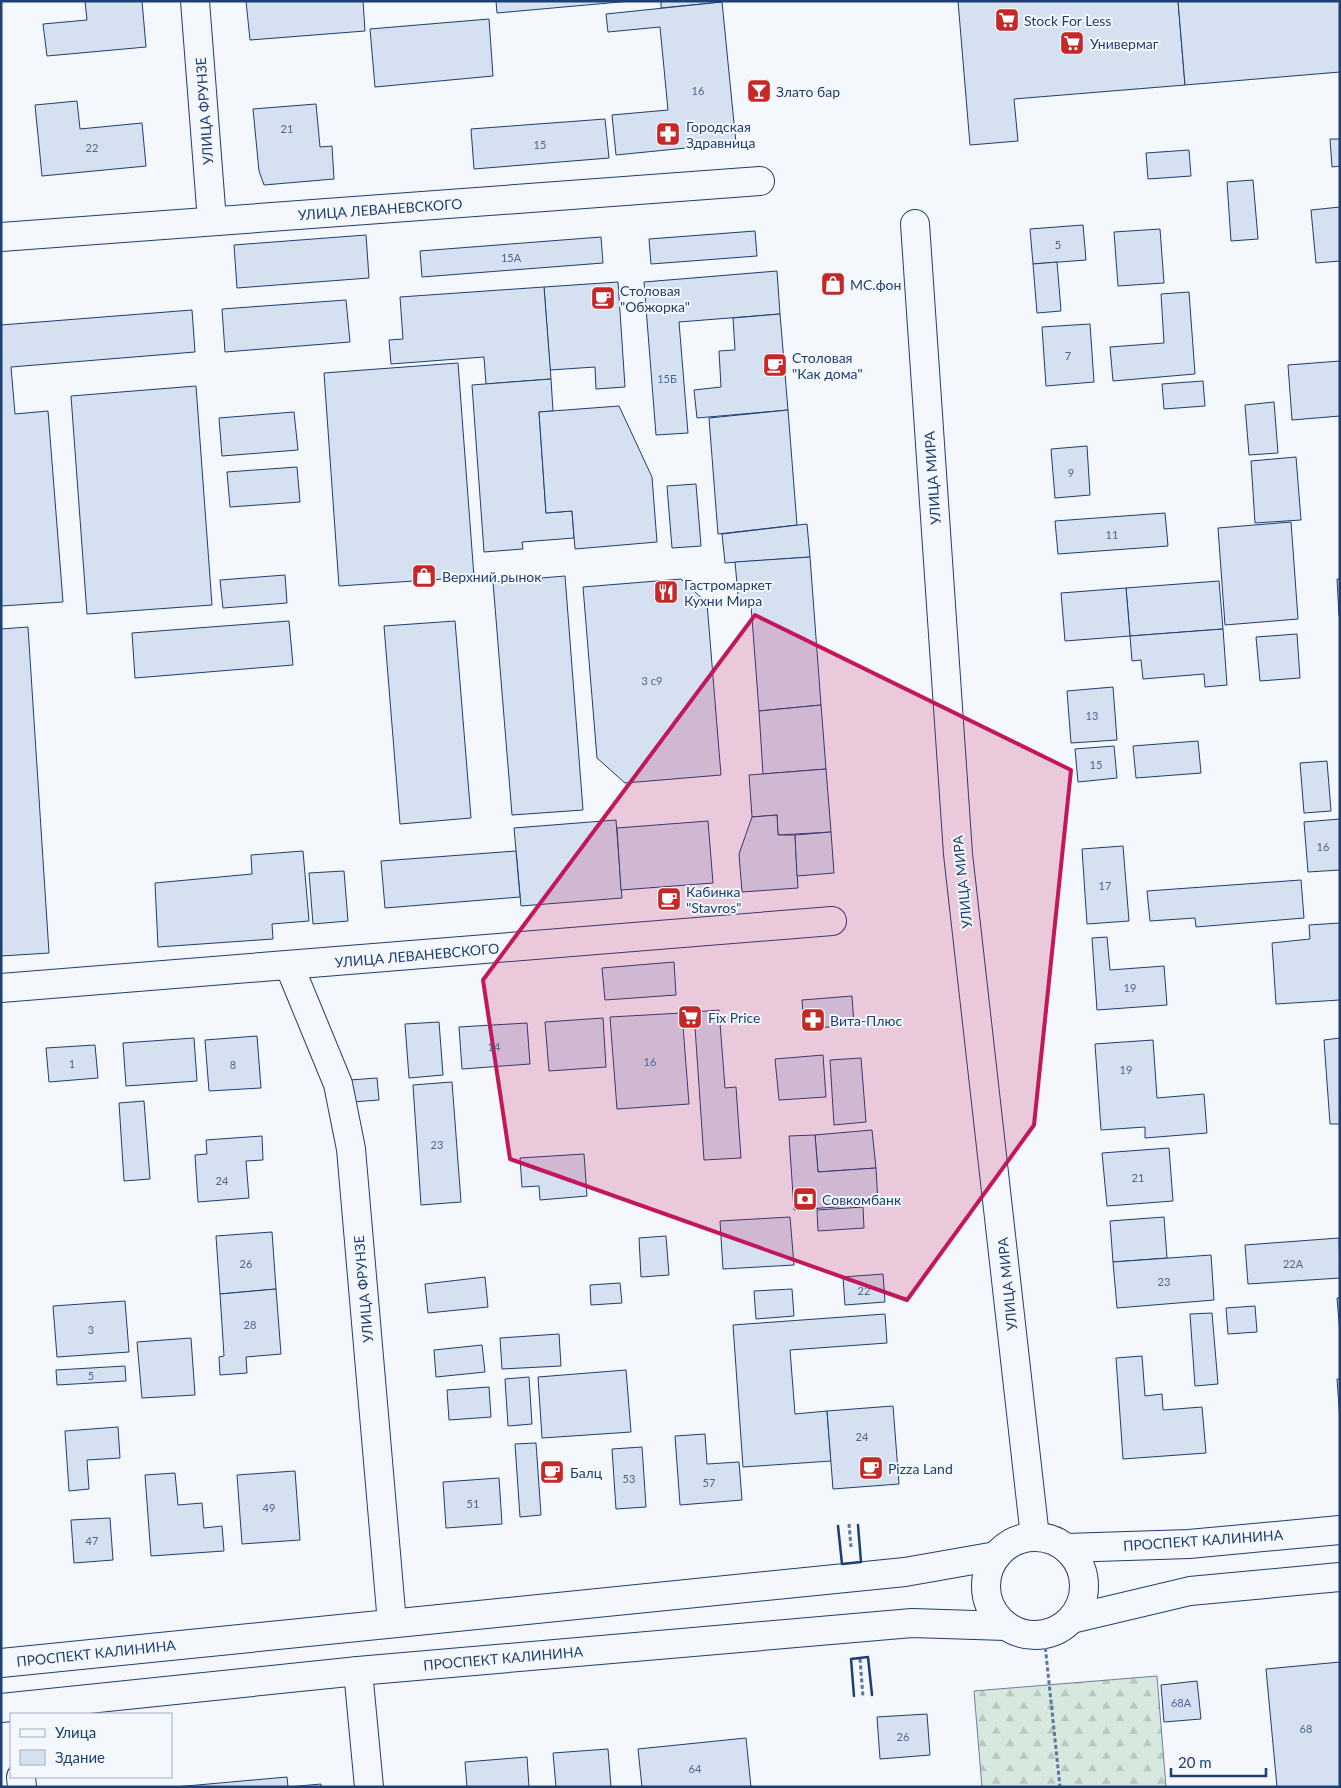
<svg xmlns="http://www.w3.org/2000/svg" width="1341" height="1788" font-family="Lato,sans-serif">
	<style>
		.forest { fill: url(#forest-firs); stroke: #687fa3 }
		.building { fill: #d5e0f0; stroke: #1d3f73 }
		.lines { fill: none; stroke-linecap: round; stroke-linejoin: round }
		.minor-casing { stroke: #1d3f73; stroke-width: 30 }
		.major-casing { stroke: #1d3f73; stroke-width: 30 }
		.path { stroke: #5e769c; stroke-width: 3; stroke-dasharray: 4 2.5; stroke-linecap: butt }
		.minor { stroke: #f4f7fb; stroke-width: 28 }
		.major { stroke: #f4f7fb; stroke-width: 28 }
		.wall { stroke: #1d3f73; stroke-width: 2.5 }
		.marked { fill: #c2185b; fill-opacity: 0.2; stroke: #c2185b; stroke-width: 4; stroke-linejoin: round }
		.labels { text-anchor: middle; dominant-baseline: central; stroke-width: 4; stroke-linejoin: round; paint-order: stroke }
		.number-label { font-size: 11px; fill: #4b6792 }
		.poi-label { font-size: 14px; fill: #1d3f73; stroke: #f4f7fb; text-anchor: start }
		.street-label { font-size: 14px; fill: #1d3f73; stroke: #f4f7fb }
	</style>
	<defs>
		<pattern id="forest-firs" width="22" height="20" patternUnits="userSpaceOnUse" patternTransform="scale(1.25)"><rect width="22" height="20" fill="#d7e8df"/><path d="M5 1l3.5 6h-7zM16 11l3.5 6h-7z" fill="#b8c8c3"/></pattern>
	</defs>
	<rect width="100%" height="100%" fill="#f4f7fb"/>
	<polygon class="forest" points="1157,1676 1166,1787 982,1787 974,1691"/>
	<g class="building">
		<polygon points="85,1 142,1 146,47 47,56 43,24 87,20"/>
		<polygon points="246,1 363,1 365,31 250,40"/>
		<polygon points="496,1 631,1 497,13"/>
		<polygon points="661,1 722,1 722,2 661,8"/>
		<polygon points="958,1 1178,1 1185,85 1014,99 1018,141 970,145"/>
		<polygon points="1178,1 1340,1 1340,72 1185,85"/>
		<polygon points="722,2 736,143 616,155 612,115 668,110 660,27 608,32 606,14"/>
		<polygon points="489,19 493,76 375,87 370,29"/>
		<polygon points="77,101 80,129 142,123 146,166 42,176 35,105"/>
		<polygon points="316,104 320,147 332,146 334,179 264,185 259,171 253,109"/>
		<polygon points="605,119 609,158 474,169 471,129"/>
		<polygon points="1330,139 1340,139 1340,166 1332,167"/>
		<polygon points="1189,150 1191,176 1148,179 1146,153"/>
		<polygon points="1253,180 1258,239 1231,241 1227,182"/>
		<polygon points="1340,207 1340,261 1316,263 1311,210"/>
		<polygon points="1083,225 1086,260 1033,264 1030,229"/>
		<polygon points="1160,229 1164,283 1118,286 1114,232"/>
		<polygon points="755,231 757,256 651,264 649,239"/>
		<polygon points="366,235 369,278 237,288 234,245"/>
		<polygon points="601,237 603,263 422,277 420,251"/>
		<polygon points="1057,262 1061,311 1037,313 1033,264"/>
		<polygon points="777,271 780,314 679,322 688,433 656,435 644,282"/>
		<polygon points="618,282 625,387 596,389 595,367 550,370 544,287"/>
		<polygon points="544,287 551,379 486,384 484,357 391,364 389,340 403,339 400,297"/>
		<polygon points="1189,292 1195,374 1113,381 1110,347 1164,343 1161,294"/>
		<polygon points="346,300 350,342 225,352 222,309"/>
		<polygon points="192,310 195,352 11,367 15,414 48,411 63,602 1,606 1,325"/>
		<polygon points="780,314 788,410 697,418 694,390 721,387 719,351 735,350 733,318"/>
		<polygon points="1090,324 1094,382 1046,386 1042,327"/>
		<polygon points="1340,361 1340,416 1292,420 1288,365"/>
		<polygon points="458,363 474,577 339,586 324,373"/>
		<polygon points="551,379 553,411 539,412 546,513 572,511 574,538 522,542 523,549 484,552 472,385"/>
		<polygon points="1203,381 1205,406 1164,409 1162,384"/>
		<polygon points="196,386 212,605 87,614 71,396"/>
		<polygon points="1274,402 1278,453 1249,455 1245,405"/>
		<polygon points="619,406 652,477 657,542 575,549 572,511 546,513 539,412"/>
		<polygon points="788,410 797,525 718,534 709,418"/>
		<polygon points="294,412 298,450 222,456 219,418"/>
		<polygon points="1087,446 1090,495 1055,498 1051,449"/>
		<polygon points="1296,457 1301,520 1255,523 1251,461"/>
		<polygon points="297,467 300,502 230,507 227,472"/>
		<polygon points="696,484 701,546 672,548 667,486"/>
		<polygon points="1165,513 1168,546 1058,554 1055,521"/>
		<polygon points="1291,522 1298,619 1225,625 1218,528"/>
		<polygon points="807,524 810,557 725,563 722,534"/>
		<polygon points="810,557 821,705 759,711 751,605 739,606 735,562"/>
		<polygon points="285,575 287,603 223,608 220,580"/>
		<polygon points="565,576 583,810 512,815 493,582"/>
		<polygon points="681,579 707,603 721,775 625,783 597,758 583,587"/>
		<polygon points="1337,579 1340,579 1340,616 1339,616"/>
		<polygon points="1219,581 1223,629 1130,636 1126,588"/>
		<polygon points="1126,588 1130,636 1065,641 1061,593"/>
		<polygon points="289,621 293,665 135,678 132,633"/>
		<polygon points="455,621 471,818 400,824 384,626"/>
		<polygon points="28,627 49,953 1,956 1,629"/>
		<polygon points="1223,629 1227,685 1205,687 1204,674 1143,679 1141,660 1132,661 1130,636"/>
		<polygon points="1297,634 1300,678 1260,681 1256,637"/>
		<polygon points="1113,687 1117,740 1071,743 1067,691"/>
		<polygon points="821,705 826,769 763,774 759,711"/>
		<polygon points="1198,741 1201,773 1136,778 1133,746"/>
		<polygon points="1114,746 1117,778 1078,782 1075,749"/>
		<polygon points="1327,761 1331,811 1304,813 1300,763"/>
		<polygon points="826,769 831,832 778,835 777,815 752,817 749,775"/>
		<polygon points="777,815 778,835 795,835 798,888 742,892 739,854 752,817"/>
		<polygon points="1340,819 1340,870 1308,872 1304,822"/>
		<polygon points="616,820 622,898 521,906 514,828"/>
		<polygon points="708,821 713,883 621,890 617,828"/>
		<polygon points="831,832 834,873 797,876 795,835"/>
		<polygon points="1123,846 1129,921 1087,924 1082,849"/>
		<polygon points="303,851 309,921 272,924 273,939 158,947 155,883 252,874 251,855"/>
		<polygon points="516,851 520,897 385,908 381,861"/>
		<polygon points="344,871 348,921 313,924 309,873"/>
		<polygon points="1301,880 1304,918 1196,927 1195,918 1150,921 1147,891"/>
		<polygon points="1340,923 1340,1000 1276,1004 1272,943 1310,939 1309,925"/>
		<polygon points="1107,937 1110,970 1164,966 1167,1005 1097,1010 1092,938"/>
		<polygon points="674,962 676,995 605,1000 602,968"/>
		<polygon points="852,996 854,1025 804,1029 802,1000"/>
		<polygon points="719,1010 725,1088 736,1087 741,1158 704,1160 694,1012"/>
		<polygon points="682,1013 689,1104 617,1109 610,1017"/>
		<polygon points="603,1018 606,1067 549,1071 545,1022"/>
		<polygon points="439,1022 443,1075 409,1078 405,1024"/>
		<polygon points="527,1023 530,1064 462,1069 459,1027"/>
		<polygon points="257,1036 261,1088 209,1091 205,1040"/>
		<polygon points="194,1038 197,1081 126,1086 123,1043"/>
		<polygon points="1340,1038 1340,1124 1330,1124 1324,1040"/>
		<polygon points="1153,1040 1157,1098 1204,1094 1207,1133 1145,1138 1145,1127 1101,1130 1095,1044"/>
		<polygon points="95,1045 98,1078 49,1082 46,1048"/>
		<polygon points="823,1055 826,1097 779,1100 775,1059"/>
		<polygon points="861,1058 866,1122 834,1125 830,1060"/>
		<polygon points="377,1078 379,1100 352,1102 350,1080"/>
		<polygon points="452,1082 461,1202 421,1205 413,1085"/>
		<polygon points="144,1101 150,1179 124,1181 119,1103"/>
		<polygon points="872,1130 876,1168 818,1172 815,1135"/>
		<polygon points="815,1135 818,1172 876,1168 878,1204 794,1210 789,1136"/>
		<polygon points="262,1136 263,1160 246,1161 249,1198 198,1202 195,1155 207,1154 206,1140"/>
		<polygon points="1169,1148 1173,1201 1107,1206 1102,1153"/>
		<polygon points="584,1154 587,1196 540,1200 539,1186 522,1187 520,1158"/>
		<polygon points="863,1207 864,1228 818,1231 817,1210"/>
		<polygon points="790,1217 794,1265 723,1269 720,1221"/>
		<polygon points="1164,1217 1167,1258 1113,1262 1110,1221"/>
		<polygon points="272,1232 276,1289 220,1294 216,1236"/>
		<polygon points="666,1236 669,1275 641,1277 639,1238"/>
		<polygon points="1339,1238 1340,1278 1248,1284 1245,1245"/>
		<polygon points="1211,1255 1214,1300 1117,1308 1113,1262"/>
		<polygon points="883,1274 885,1302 845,1305 843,1277"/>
		<polygon points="485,1277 488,1307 428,1313 425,1284"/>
		<polygon points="620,1283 622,1303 591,1305 590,1285"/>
		<polygon points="276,1289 281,1354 246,1357 247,1373 220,1375 219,1357 224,1356 220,1294"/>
		<polygon points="792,1289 794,1316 756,1319 754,1291"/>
		<polygon points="1337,1298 1340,1298 1340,1334"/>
		<polygon points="125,1301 129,1352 57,1357 53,1306"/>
		<polygon points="1255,1306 1257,1332 1228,1334 1226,1308"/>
		<polygon points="1212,1313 1218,1384 1195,1386 1190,1314"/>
		<polygon points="885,1314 887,1343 790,1350 795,1414 827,1411 831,1461 743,1467 733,1325"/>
		<polygon points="559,1334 561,1366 502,1369 500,1338"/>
		<polygon points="191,1338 195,1395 142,1398 137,1342"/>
		<polygon points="482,1345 485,1372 436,1377 434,1350"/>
		<polygon points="1142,1356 1145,1396 1162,1394 1163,1410 1202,1407 1206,1453 1123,1459 1116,1358"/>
		<polygon points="125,1366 126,1381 57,1385 56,1370"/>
		<polygon points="626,1370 631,1432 542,1438 538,1377"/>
		<polygon points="529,1377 532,1424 508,1426 505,1379"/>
		<polygon points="1337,1379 1340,1379 1340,1420"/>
		<polygon points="489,1387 491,1417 449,1420 447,1390"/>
		<polygon points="893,1406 899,1484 833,1489 827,1411"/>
		<polygon points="118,1427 120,1458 87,1460 89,1489 69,1491 65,1431"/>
		<polygon points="705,1434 707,1464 739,1462 742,1500 680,1505 675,1436"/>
		<polygon points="536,1443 541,1515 520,1517 515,1444"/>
		<polygon points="642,1447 646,1507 616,1509 612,1449"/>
		<polygon points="295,1471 300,1540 242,1544 237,1475"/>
		<polygon points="175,1473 178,1505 202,1503 204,1528 222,1526 224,1551 151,1556 145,1475"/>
		<polygon points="499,1478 502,1524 446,1528 443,1482"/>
		<polygon points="110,1518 113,1560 74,1563 71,1520"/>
		<polygon points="1340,1662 1340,1787 1277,1787 1266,1669"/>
		<polygon points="1197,1681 1201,1719 1164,1722 1161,1685"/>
		<polygon points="927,1714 930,1755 880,1759 877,1717"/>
		<polygon points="746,1738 751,1787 642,1787 638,1749"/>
		<polygon points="608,1749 611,1787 556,1787 553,1753"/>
		<polygon points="527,1757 529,1787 467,1787 465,1762"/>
		<polygon points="287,1777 288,1787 321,1784 321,1787 175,1787"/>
	</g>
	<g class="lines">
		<defs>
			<g id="minor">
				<polyline points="195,1 212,221"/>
				<polyline points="915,224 958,854 1035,1537"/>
				<polyline points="1,237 760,181"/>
				<polyline points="289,965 338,1084 351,1149 392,1623"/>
				<polyline points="1,988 832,921"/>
				<polyline points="358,1671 369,1787"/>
				<polyline points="21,1777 22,1787"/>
			</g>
			<g id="major">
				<circle cx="1035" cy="1586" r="49"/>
				<polyline points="1066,1548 1189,1544 1340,1530"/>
				<polyline points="1072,1619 1190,1591 1340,1577"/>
				<polyline points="1,1663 905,1572 996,1556"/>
				<polyline points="1,1708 358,1671 912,1623 1006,1626"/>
			</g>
		</defs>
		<use href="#minor" class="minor-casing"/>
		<use href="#major" class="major-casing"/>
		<g class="path">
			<polyline points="849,1524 851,1547"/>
			<polyline points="1044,1635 1060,1787"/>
			<polyline points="860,1659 863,1697"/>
		</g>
		<use href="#minor" class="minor"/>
		<use href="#major" class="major"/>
		<g class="wall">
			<polyline points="838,1526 842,1564 861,1562 858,1525"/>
			<polyline points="854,1696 851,1659 868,1657 872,1695"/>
		</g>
	</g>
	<path class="marked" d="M755,615l316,155 -37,355 -127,175 -397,-141 -27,-179z"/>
	<defs>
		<symbol id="supermarket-square" viewBox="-11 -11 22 22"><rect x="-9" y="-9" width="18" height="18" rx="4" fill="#c62828" stroke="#f4f7fb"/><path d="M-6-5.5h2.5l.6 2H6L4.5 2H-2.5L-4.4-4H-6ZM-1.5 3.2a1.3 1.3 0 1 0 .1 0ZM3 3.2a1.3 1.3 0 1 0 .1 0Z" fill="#fff"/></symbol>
		<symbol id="bar-square" viewBox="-11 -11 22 22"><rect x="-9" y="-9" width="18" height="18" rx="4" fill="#c62828" stroke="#f4f7fb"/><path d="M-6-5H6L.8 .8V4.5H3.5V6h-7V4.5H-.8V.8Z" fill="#fff"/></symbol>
		<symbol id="pharmacy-square" viewBox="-11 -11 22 22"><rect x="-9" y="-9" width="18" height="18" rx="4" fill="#c62828" stroke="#f4f7fb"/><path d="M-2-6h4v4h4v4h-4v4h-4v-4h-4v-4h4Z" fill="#fff"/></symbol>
		<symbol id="shop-square" viewBox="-11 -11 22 22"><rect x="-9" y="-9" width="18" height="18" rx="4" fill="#c62828" stroke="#f4f7fb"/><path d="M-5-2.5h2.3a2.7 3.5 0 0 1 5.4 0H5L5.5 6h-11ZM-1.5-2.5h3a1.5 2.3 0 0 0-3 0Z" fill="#fff"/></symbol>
		<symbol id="cafe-square" viewBox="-11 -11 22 22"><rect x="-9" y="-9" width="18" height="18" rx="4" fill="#c62828" stroke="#f4f7fb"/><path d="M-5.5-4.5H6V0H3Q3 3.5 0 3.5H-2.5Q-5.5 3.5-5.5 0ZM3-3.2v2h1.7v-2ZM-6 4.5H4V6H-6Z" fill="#fff"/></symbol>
		<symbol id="restaurant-square" viewBox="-11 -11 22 22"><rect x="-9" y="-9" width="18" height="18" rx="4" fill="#c62828" stroke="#f4f7fb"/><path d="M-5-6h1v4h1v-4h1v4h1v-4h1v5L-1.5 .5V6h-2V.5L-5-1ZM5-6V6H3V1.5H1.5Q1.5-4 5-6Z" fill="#fff"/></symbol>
		<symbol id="bank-square" viewBox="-11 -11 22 22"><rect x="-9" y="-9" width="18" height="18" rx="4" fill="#c62828" stroke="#f4f7fb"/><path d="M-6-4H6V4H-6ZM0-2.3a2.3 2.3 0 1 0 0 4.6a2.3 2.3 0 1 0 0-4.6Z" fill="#fff"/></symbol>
	</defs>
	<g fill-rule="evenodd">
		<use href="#supermarket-square" x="993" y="6" width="28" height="28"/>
		<use href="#supermarket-square" x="1058" y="29" width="28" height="28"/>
		<use href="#bar-square" x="745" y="77" width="28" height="28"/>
		<use href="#pharmacy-square" x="654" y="120" width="28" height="28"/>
		<use href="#shop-square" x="819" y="270" width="28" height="28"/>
		<use href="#cafe-square" x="589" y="284" width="28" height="28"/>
		<use href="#cafe-square" x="761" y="351" width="28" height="28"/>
		<use href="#shop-square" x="410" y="562" width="28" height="28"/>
		<use href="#restaurant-square" x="652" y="578" width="28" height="28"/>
		<use href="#cafe-square" x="655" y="885" width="28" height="28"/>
		<use href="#supermarket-square" x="676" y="1003" width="28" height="28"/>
		<use href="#pharmacy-square" x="799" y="1006" width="28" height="28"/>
		<use href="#bank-square" x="791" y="1185" width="28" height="28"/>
		<use href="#cafe-square" x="857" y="1454" width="28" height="28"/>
		<use href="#cafe-square" x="538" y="1458" width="28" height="28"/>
	</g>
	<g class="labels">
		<g class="number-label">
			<text x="698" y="90">16</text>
			<text x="287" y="128">21</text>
			<text x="540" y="144">15</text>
			<text x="92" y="147">22</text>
			<text x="1058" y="244">5</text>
			<text x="511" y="257">15А</text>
			<text x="1068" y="355">7</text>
			<text x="667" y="378">15Б</text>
			<text x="1071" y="472">9</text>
			<text x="1112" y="534">11</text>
			<text x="652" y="680">3 с9</text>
			<text x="1092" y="715">13</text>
			<text x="1096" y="764">15</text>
			<text x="1323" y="846">16</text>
			<text x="1105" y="885">17</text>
			<text x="1130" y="987">19</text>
			<text x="494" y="1046">14</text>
			<text x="650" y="1061">16</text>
			<text x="72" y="1063">1</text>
			<text x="233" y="1064">8</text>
			<text x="1126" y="1069">19</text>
			<text x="437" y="1144">23</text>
			<text x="1138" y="1177">21</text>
			<text x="222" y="1180">24</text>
			<text x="246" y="1263">26</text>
			<text x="1293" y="1263">22А</text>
			<text x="1164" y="1281">23</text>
			<text x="864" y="1290">22</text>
			<text x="250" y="1324">28</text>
			<text x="91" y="1329">3</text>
			<text x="91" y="1375">5</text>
			<text x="862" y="1436">24</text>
			<text x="629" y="1478">53</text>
			<text x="709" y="1482">57</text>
			<text x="473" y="1503">51</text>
			<text x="269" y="1507">49</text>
			<text x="92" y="1540">47</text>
			<text x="1181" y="1702">68А</text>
			<text x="1306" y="1728">68</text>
			<text x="903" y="1736">26</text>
			<text x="695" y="1768">64</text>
		</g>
		<g class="poi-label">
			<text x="1024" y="20">Stock For Less</text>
			<text x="1090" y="43">Универмаг</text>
			<text x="776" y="91">Злато бар</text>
			<text x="686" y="126">Городская<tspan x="686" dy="16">Здравница</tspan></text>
			<text x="850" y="284">МС.фон</text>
			<text x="620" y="290">Столовая<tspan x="620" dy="16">"Обжорка"</tspan></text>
			<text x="792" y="357">Столовая<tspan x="792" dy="16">"Как дома"</tspan></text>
			<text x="442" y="576">Верхний рынок</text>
			<text x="684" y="584">Гастромаркет<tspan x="684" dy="16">Кухни Мира</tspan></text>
			<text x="686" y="891">Кабинка<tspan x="686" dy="16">"Stavros"</tspan></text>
			<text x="708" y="1017">Fix Price</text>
			<text x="830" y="1020">Вита-Плюс</text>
			<text x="822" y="1199">Совкомбанк</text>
			<text x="888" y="1468">Pizza Land</text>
			<text x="570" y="1472">Балц</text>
		</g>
		<g class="street-label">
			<text transform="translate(204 111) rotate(-94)">УЛИЦА ФРУНЗЕ</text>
			<text transform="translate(380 209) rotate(-4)">УЛИЦА ЛЕВАНЕВСКОГО</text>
			<text transform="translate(932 478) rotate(-94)">УЛИЦА МИРА</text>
			<text transform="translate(962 882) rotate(-96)">УЛИЦА МИРА</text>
			<text transform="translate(417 955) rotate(-5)">УЛИЦА ЛЕВАНЕВСКОГО</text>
			<text transform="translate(1007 1284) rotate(-96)">УЛИЦА МИРА</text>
			<text transform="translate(363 1289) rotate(-95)">УЛИЦА ФРУНЗЕ</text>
			<text transform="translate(1203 1540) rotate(-4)">ПРОСПЕКТ КАЛИНИНА</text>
			<text transform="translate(96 1653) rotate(-6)">ПРОСПЕКТ КАЛИНИНА</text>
			<text transform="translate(503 1658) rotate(-5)">ПРОСПЕКТ КАЛИНИНА</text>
		</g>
	</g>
	<rect width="1341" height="1788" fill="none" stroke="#1d3f73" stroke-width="5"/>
	<rect x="10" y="1713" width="162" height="65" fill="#f4f7fb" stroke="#9eadc5"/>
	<rect x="20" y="1729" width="25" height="8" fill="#f4f7fb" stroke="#9eadc5"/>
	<text x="55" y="1738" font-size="15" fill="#1d3f73">Улица</text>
	<rect x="20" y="1750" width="25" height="15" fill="#d5e0f0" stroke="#9eadc5"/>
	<text x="55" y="1763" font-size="15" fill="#1d3f73">Здание</text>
	<path d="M1171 1768v8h95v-8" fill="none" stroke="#1d3f73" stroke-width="2.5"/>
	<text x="1178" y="1768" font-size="15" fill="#1d3f73" stroke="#f4f7fb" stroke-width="4" paint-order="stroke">20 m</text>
</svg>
